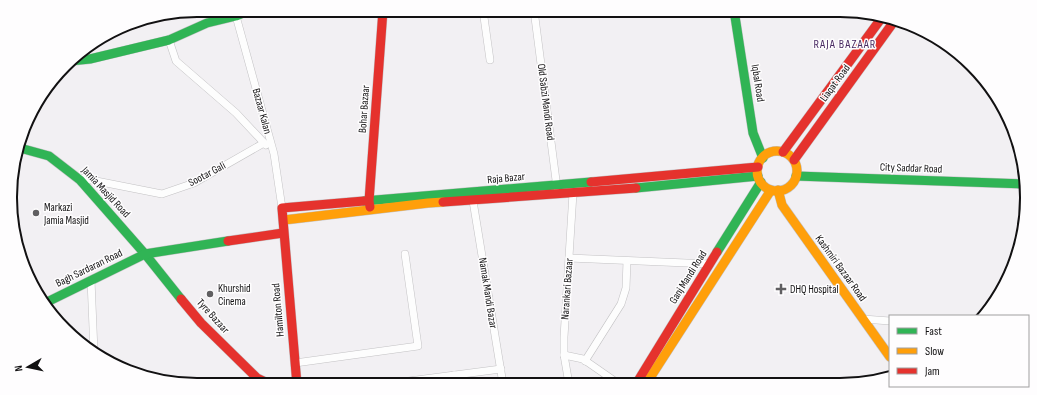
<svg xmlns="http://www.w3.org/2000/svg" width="1037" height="395" font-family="'Sofia Sans Condensed',sans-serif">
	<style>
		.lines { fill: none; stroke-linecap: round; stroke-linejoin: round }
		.street-casing { stroke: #c3c2c4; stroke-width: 8 }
		.fast-casing { stroke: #c3c2c4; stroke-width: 10 }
		.slow-casing { stroke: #c3c2c4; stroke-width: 10 }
		.jam-casing { stroke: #c3c2c4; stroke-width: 10 }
		.street { stroke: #fdfdfd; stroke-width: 7 }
		.fast { stroke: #30b455; stroke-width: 9 }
		.slow { stroke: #ff9f0a; stroke-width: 9 }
		.jam { stroke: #e5322d; stroke-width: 9 }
		.poi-dot { fill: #605f61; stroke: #fefdfe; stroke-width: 1.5 }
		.labels { text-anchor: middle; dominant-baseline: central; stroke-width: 3; stroke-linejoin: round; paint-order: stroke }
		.street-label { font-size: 11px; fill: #121112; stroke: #fefdfe }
		.poi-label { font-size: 11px; fill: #121112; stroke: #fefdfe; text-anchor: start }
		.neighbourhood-label { font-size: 12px; letter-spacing: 1px; fill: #482962; stroke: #fefdfe }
		.rim { fill: none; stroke: #121112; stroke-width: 2 }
	</style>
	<rect width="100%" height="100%" fill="#f2f0f3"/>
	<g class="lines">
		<defs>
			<g id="street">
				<polyline points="232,10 236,16 274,154 282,208"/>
				<polyline points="483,10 490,60"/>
				<polyline points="534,10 557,188"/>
				<polyline points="169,40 176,61 236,113 266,145"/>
				<polyline points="76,177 162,194 194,183 264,143"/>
				<polyline points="473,201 503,384"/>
				<polyline points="569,258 710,264"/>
				<polyline points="91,280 94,352"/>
				<polyline points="863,319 890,321"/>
				<polyline points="564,355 583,359 619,384"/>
				<polyline points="585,361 621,304 626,288 627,261"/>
				<polyline points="295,363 418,346 405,254"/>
				<polyline points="454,384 454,375"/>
				<polyline points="569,384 564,355 564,337 573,193"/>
				<polyline points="378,385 501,369"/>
			</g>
			<g id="fast">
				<polyline points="734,10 753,133 763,158"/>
				<polyline points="70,61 90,59 169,40 207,23 236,16 250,10"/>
				<polyline points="20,148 49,156 80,180 145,254 181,299"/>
				<polyline points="796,176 1025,184"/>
				<polyline points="636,188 758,176"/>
				<polyline points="364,201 591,182"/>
				<polyline points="717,252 761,182"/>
				<polyline points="43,304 145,254 228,241"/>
			</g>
			<g id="slow">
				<circle cx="777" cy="171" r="20"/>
				<polyline points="778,190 782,205 890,357"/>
				<polyline points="284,220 428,203 443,202"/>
				<polyline points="646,384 771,190"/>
			</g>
			<g id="jam">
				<polyline points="783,152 883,16"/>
				<polyline points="794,160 895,20"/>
				<polyline points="591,182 758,167"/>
				<polyline points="443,202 636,188"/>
				<polyline points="370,207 369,201 383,10"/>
				<polyline points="228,241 283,233"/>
				<polyline points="181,299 201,323 257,378 272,385"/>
				<polyline points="636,384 717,252"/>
				<polyline points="297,385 282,208 364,201"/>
			</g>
		</defs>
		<use href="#street" class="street-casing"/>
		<use href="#fast" class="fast-casing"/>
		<use href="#slow" class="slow-casing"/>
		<use href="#jam" class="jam-casing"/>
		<use href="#street" class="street"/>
		<use href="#fast" class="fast"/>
		<use href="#slow" class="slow"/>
		<use href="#jam" class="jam"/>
	</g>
	<g class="poi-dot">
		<circle cx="36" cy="213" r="4"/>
		<path d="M779 283h4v4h4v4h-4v4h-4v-4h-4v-4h4z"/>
		<circle cx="210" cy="294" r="4"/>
	</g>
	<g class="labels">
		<g class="street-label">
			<text transform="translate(758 83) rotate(81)">Iqbal Road</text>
			<text transform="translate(835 83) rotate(-54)">Liaqat Road</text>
			<text transform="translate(546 102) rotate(83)">Old Sabzi Mandi Road</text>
			<text transform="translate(364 109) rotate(-86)">Bohar Bazaar</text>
			<text transform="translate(262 111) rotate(75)">Bazaar Kalan</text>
			<text transform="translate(911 168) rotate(2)">City Saddar Road</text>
			<text transform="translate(207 174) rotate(-28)">Sootar Gali</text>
			<text transform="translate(506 178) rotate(-5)">Raja Bazar</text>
			<text transform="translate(106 192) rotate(47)">Jamia Masjid Road</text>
			<text transform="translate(89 268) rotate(-26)">Bagh Sardaran Road</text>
			<text transform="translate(841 268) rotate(54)">Kashmiri Bazaar Road</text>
			<text transform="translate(688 277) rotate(-58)">Ganj Mandi Road</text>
			<text transform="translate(567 289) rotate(-86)">Narankari Bazaar</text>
			<text transform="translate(488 293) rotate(81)">Namak Mandi Bazar</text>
			<text transform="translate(278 310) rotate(-95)">Hamilton Road</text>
			<text transform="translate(213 316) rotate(48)">Tyre Bazaar</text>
		</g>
		<g class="poi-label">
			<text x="44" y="207">Markazi<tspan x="44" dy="13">Jamia Masjid</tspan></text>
			<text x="218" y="288">Khurshid<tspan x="218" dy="13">Cinema</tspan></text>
			<text x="790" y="289">DHQ Hospital</text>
		</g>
		<g class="neighbourhood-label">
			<text x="845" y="44">RAJA BAZAAR</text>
		</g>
	</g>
	<path d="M0 0H1037V395H0ZM197 17H840A180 180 0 0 1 1020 197V198A180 180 0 0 1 840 378H197A180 180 0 0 1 17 198V197A180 180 0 0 1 197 17Z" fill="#fefdfe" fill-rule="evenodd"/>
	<path class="rim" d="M197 17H840A180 180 0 0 1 1020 197V198A180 180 0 0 1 840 378H197A180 180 0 0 1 17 198V197A180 180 0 0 1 197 17Z"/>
	<rect x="889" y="315" width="140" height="72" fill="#fefdfe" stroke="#a09fa0"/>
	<rect x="897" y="328" width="20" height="6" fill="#30b455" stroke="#a09fa0"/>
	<text x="925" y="335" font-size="12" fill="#121112">Fast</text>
	<rect x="897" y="348" width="20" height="6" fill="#ff9f0a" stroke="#a09fa0"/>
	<text x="925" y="355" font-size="12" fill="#121112">Slow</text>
	<rect x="897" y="368" width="20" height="6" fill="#e5322d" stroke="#a09fa0"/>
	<text x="925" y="375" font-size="12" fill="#121112">Jam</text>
	<g transform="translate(28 367) rotate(261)" stroke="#fefdfe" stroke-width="3" paint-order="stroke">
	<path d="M0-3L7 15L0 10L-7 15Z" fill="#121112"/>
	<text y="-6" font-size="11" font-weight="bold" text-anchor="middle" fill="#121112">N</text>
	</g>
</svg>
